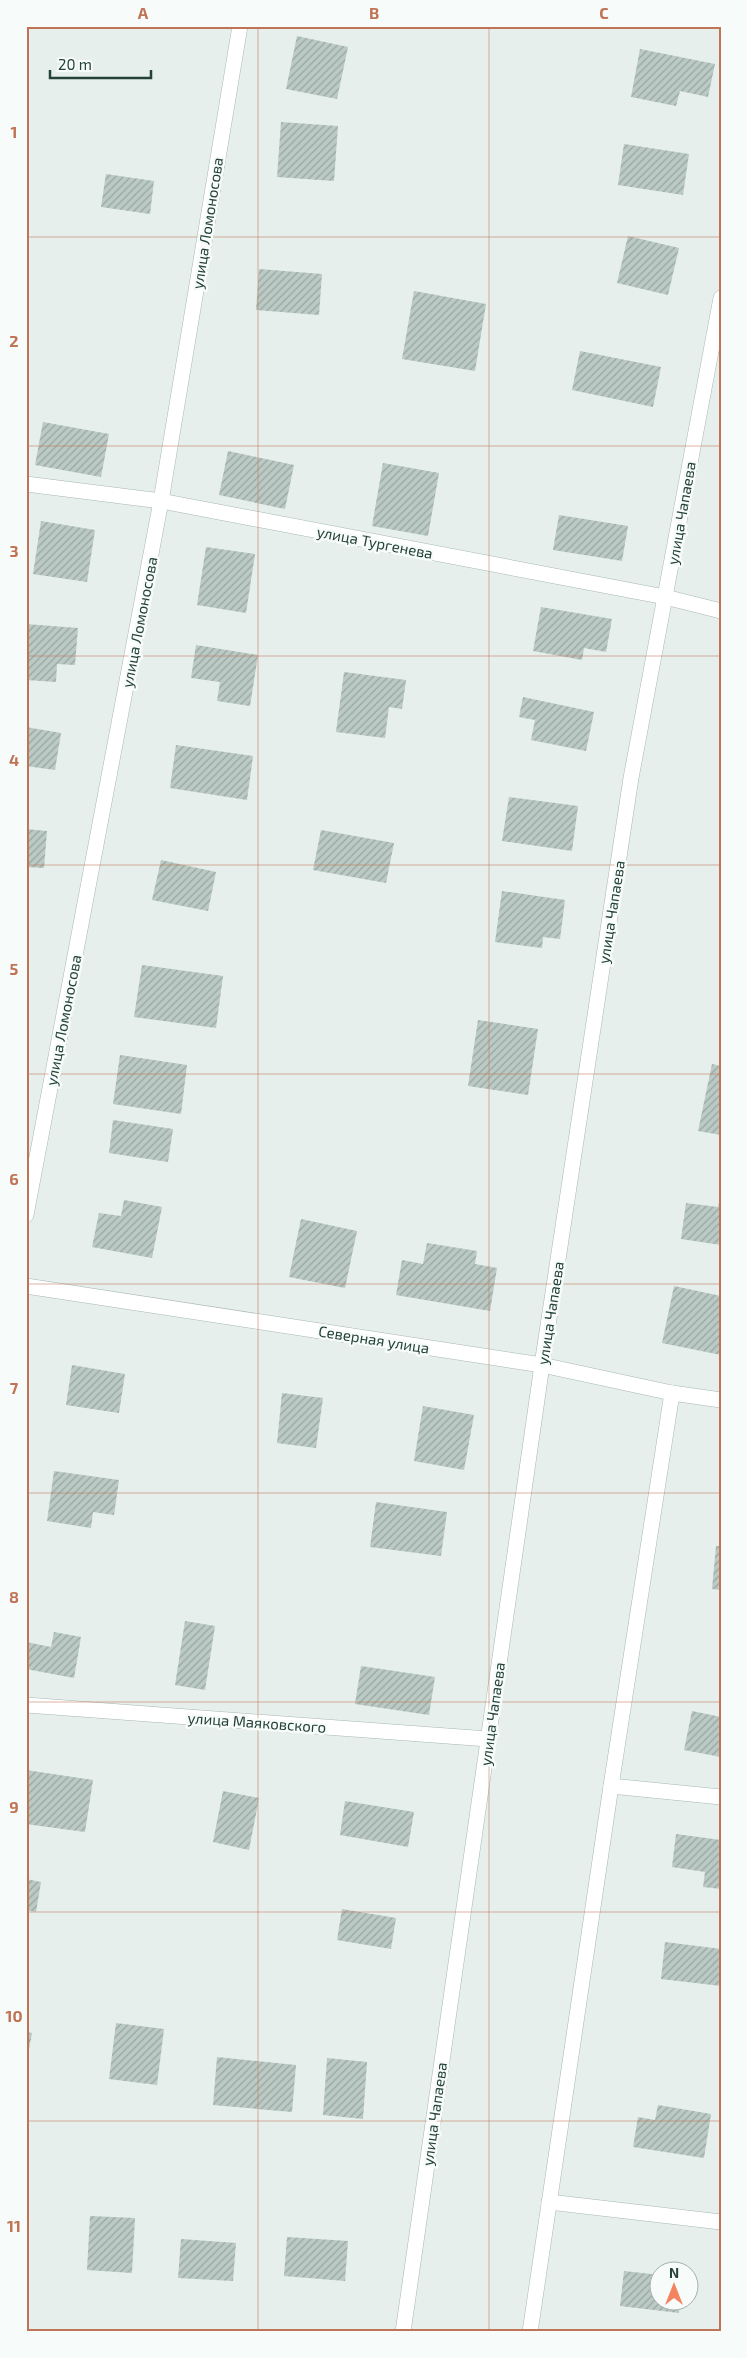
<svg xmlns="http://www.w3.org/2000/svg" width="747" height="2358" font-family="'Exo 2',sans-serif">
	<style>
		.building { fill: url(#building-hatch) }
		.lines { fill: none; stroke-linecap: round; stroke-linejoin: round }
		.lane-casing { stroke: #a8b8b2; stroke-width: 16 }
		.street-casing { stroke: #a8b8b2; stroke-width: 16 }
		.lane { stroke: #fff; stroke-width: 15 }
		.street { stroke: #fff; stroke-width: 15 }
		.grid { fill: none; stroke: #c07456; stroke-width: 1; stroke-opacity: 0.55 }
		.labels { text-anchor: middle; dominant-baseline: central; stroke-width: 5; stroke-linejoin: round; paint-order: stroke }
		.street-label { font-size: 15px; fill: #24423a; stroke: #f7fbf9 }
		.neatline { fill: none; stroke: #c07456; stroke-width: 2 }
		.grid-label { font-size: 16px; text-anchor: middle; font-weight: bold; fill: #c07456 }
	</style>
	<defs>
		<pattern id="building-hatch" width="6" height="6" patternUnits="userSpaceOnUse" patternTransform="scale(1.25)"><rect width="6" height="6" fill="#bbcac4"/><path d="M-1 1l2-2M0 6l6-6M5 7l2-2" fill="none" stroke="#98a6a0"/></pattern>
	</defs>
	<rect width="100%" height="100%" fill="#e6efeb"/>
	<g class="building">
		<polygon points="297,36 348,47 337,99 286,89"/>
		<polygon points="640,49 715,64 708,97 680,91 676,106 631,97"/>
		<polygon points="281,122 338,126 334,181 277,177"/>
		<polygon points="624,144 689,154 683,195 618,185"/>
		<polygon points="106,174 154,181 150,214 101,207"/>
		<polygon points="628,236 679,248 668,295 617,283"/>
		<polygon points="259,269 322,274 319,315 256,310"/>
		<polygon points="414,291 486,304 475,371 402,359"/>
		<polygon points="580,351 661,367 653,407 572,390"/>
		<polygon points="43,422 109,434 101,477 35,465"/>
		<polygon points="228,451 294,465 285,509 219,495"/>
		<polygon points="383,463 439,473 428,536 372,526"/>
		<polygon points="559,515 628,526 622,561 553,550"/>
		<polygon points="41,521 95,530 87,582 33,574"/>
		<polygon points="206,547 255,554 246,613 197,605"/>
		<polygon points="541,607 612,619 606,652 584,648 582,660 533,651"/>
		<polygon points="26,624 78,628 75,665 57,664 56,682 26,680"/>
		<polygon points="196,645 258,655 250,706 217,701 220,682 191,678"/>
		<polygon points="344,672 406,680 402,709 389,707 385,738 336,732"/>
		<polygon points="523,697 594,712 586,751 531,740 535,720 519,717"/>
		<polygon points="26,727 61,733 55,770 26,766"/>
		<polygon points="176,745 253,756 247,800 170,788"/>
		<polygon points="509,797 578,806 572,851 502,841"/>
		<polygon points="26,829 47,831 44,868 26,867"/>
		<polygon points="321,830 394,843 386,883 313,870"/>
		<polygon points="161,860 216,872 208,911 152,900"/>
		<polygon points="502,891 565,900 560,939 543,937 542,948 495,942"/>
		<polygon points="142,965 223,976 216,1028 134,1017"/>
		<polygon points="478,1020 538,1029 528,1095 468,1086"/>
		<polygon points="120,1055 187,1065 181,1114 113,1104"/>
		<polygon points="712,1064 721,1066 721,1135 698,1131"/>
		<polygon points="113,1120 173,1129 168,1162 109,1153"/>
		<polygon points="720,1197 721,1245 681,1239 686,1203 718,1207"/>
		<polygon points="124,1200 162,1207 152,1258 92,1247 99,1213 121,1216"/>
		<polygon points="301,1219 357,1231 345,1288 289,1277"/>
		<polygon points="427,1243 477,1251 475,1264 497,1268 490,1311 396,1295 402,1260 423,1264"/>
		<polygon points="674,1286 721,1296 721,1355 662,1343"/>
		<polygon points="72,1365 125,1374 119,1413 66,1405"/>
		<polygon points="282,1393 323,1398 316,1448 277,1443"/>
		<polygon points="423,1406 474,1415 464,1470 414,1461"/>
		<polygon points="54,1471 119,1480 114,1515 93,1512 91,1528 47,1521"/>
		<polygon points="376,1502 447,1512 441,1556 370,1547"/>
		<polygon points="716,1546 721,1546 721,1590 712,1589"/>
		<polygon points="185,1621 215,1626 205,1690 175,1685"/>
		<polygon points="54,1632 81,1637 74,1678 26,1669 26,1642 51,1647"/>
		<polygon points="361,1666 435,1677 429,1715 355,1704"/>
		<polygon points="692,1711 721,1717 721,1757 684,1750"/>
		<polygon points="26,1770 93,1780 85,1832 26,1824"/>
		<polygon points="223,1791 259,1798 249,1850 213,1842"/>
		<polygon points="345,1801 414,1812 408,1847 340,1835"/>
		<polygon points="676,1834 721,1840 721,1889 703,1887 705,1872 672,1867"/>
		<polygon points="26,1879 41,1882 36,1912 26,1910"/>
		<polygon points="342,1909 396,1918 391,1949 337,1940"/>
		<polygon points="665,1942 721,1949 721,1986 661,1979"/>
		<polygon points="116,2023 164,2029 157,2085 109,2079"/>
		<polygon points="26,2032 32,2033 27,2059 26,2059"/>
		<polygon points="217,2057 296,2065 292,2112 213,2105"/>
		<polygon points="327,2058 367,2062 363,2119 323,2115"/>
		<polygon points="658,2105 711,2114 704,2158 633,2147 638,2117 655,2120"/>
		<polygon points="90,2216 135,2218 132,2273 87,2270"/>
		<polygon points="287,2237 348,2241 345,2281 284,2276"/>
		<polygon points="181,2239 236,2243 233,2281 178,2278"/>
		<polygon points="624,2271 660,2275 660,2300 680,2300 679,2313 620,2306"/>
	</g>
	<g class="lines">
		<defs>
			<g id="lane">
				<polyline points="26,484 161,501 665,597 721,611"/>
				<polyline points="26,1286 542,1365 672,1393 721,1400"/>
				<polyline points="26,1705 488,1739"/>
				<polyline points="611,1786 721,1797"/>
				<polyline points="549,2202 721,2222"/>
				<polyline points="530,2332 611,1786 672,1393"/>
			</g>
			<g id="street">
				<polyline points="26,1215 161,501 240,26"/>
				<polyline points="403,2332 542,1365 631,778 721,298"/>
			</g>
		</defs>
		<use href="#lane" class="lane-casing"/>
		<use href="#street" class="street-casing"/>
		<use href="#lane" class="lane"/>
		<use href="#street" class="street"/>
	</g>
	<path class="grid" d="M258,26v2306M489,26v2306M26,237h695M26,446h695M26,656h695M26,865h695M26,1074h695M26,1284h695M26,1493h695M26,1702h695M26,1912h695M26,2121h695"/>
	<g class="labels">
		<g class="street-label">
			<text transform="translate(207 223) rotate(-81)">улица Ломоносова</text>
			<text transform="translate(681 513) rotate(-80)">улица Чапаева</text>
			<text transform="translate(375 542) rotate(11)">улица Тургенева</text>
			<text transform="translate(139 622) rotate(-79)">улица Ломоносова</text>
			<text transform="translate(611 912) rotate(-81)">улица Чапаева</text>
			<text transform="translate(63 1020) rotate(-79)">улица Ломоносова</text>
			<text transform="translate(550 1313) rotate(-81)">улица Чапаева</text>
			<text transform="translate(374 1339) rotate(9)">Северная улица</text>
			<text transform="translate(492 1714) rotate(-82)">улица Чапаева</text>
			<text transform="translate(257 1722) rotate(4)">улица Маяковского</text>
			<text transform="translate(434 2114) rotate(-82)">улица Чапаева</text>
		</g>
	</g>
	<rect width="747" height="2358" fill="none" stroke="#f7fbf9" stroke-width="55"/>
	<g transform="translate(674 2286)"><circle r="24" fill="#f7fbf9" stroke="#a3b1ad"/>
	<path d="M0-4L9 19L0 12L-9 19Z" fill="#f4845f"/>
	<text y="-8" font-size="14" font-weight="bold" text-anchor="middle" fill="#24423a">N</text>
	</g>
	<path d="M50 70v8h101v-8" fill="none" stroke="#24423a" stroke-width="2.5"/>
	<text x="58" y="70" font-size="15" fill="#24423a" stroke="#f7fbf9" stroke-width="4" paint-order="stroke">20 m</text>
	<rect x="28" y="28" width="692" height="2302" class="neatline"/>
	<g class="grid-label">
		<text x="143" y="19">A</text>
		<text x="374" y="19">B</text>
		<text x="604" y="19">C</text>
		<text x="14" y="138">1</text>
		<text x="14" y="347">2</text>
		<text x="14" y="557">3</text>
		<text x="14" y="766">4</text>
		<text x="14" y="975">5</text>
		<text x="14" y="1185">6</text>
		<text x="14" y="1394">7</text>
		<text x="14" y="1603">8</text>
		<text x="14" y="1813">9</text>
		<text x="14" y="2022">10</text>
		<text x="14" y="2232">11</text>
	</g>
</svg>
